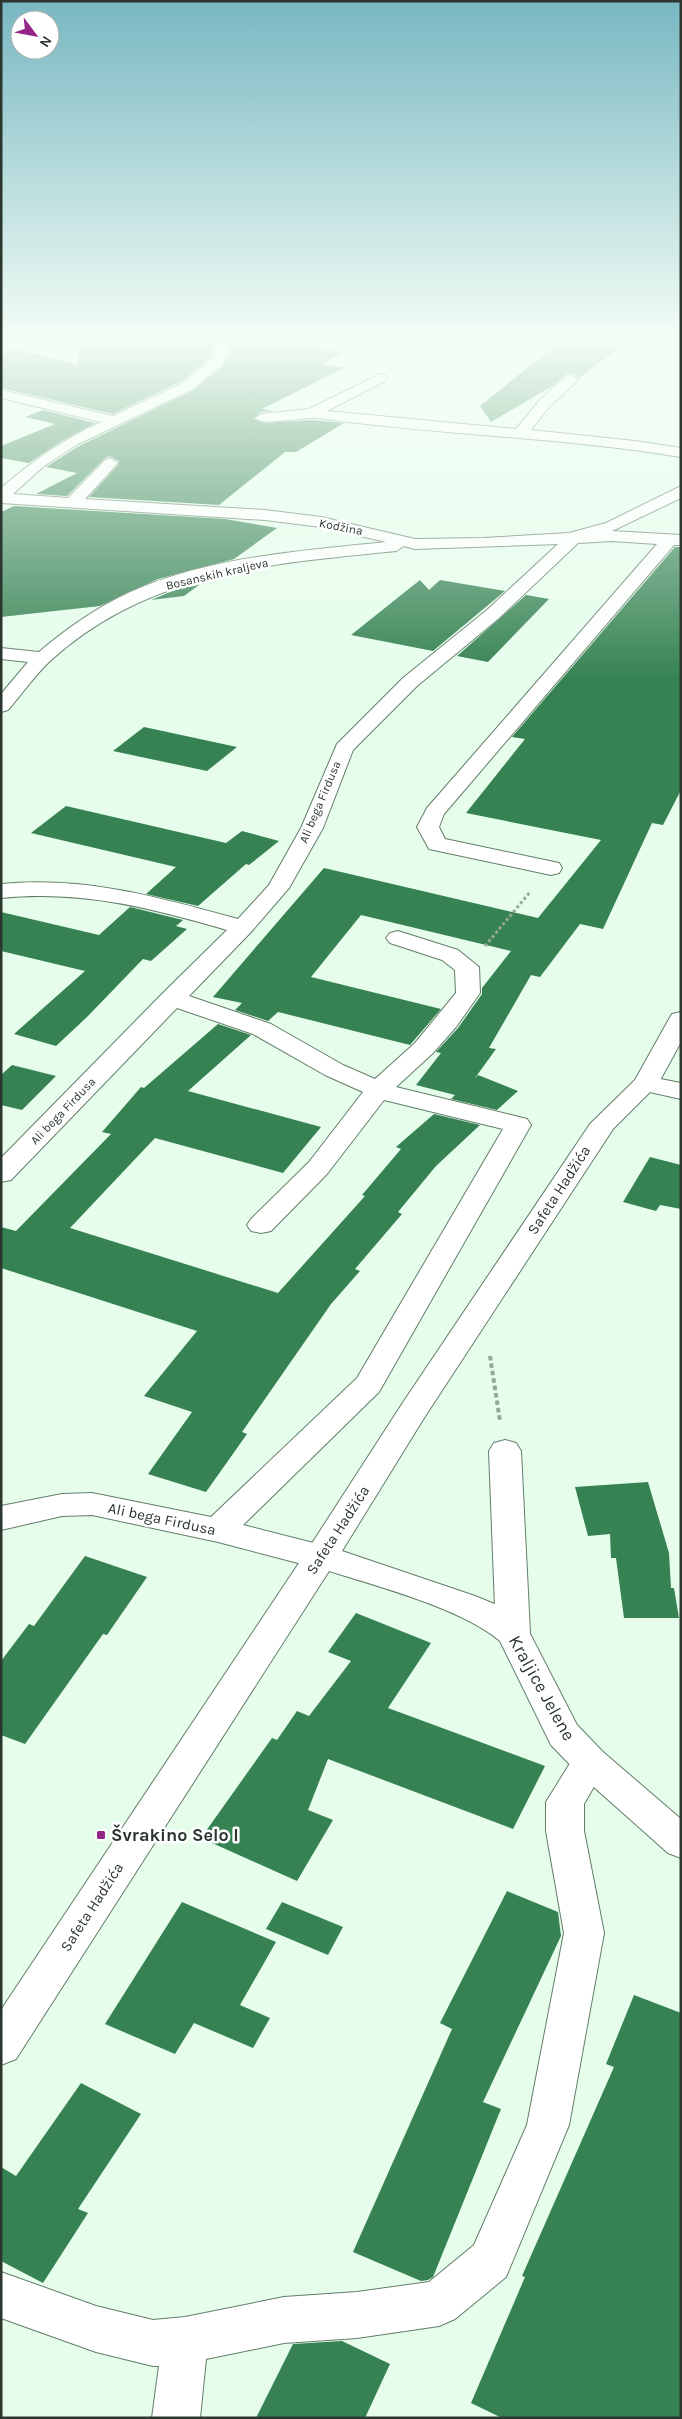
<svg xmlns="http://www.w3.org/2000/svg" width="682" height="2419" font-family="Karla,sans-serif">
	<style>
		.building { fill: #368253 }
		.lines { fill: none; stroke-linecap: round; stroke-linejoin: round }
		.minor-casing { stroke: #637d6a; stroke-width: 2 }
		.major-casing { stroke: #637d6a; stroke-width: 2 }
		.path-far1 { stroke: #95a79a; stroke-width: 3; stroke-dasharray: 3 2.5; stroke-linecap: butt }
		.path { stroke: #95a79a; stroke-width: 4; stroke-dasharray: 4.5 3; stroke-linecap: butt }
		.minor { fill: #fff; fill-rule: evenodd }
		.major { fill: #fff; fill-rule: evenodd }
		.poi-dot { fill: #942687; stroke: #fff; stroke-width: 2 }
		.labels { text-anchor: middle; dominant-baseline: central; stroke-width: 5; stroke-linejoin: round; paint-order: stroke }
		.far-street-label { font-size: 12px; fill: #2a362e; stroke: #fff }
		.street-label { font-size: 15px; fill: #2a362e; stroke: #fff }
		.near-street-label { font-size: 18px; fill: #2a362e; stroke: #fff }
		.near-poi-label { font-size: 18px; font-weight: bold; fill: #2a362e; stroke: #fff; text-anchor: start }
	</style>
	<rect width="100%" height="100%" fill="#e6fdec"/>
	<g class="building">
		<polygon points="80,341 217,341 209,359 182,381 113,414 1,388 1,354 17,349 78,365"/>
		<polygon points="235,341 280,341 345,352 321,364 344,368 262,409 274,411 261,412 253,419 265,423 312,420 344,423 296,452 285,452 219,505 89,497 119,464 119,461 109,456 104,459 67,496 36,494 77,473 46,467 79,446 194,390 223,366"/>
		<polygon points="561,341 628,341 579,378 572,373 566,374 554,385 491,422 480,406"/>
		<polygon points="43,410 95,423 60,442 29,463 1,458 1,446 55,424 25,417"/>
		<polygon points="14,506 225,519 277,528 234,559 158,579 100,606 1,617 1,512"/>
		<polygon points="675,547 681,547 681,790 663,825 652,823 603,929 580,924 540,977 531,975 489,1048 496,1049 475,1078 478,1075 518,1091 497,1110 451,1099 455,1095 416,1085 441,1053 436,1052 458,1028 482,994 482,988 511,951 361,915 311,977 441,1009 410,1045 278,1012 268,1021 235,1010 242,1003 213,997 324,868 538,918 601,840 466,813 525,739 512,737"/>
		<polygon points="420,580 429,590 440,580 505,591 433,651 351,635"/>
		<polygon points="203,582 184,596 151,600 170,592"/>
		<polygon points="526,595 549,599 488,662 457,656"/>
		<polygon points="144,727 237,747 207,771 113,751"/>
		<polygon points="66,806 226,843 242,831 279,841 249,865 246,864 198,906 146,894 176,867 31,833"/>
		<polygon points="130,907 183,920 176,926 187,929 151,961 143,959 87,1017 56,1046 14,1034 85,971 1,951 1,912 99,935"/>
		<polygon points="218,1024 251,1035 188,1091 321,1127 283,1173 155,1138 70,1228 278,1293 365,1196 362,1195 401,1149 396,1147 434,1114 480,1125 436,1166 398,1212 402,1214 355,1269 360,1271 331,1304 242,1432 247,1434 206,1492 148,1474 192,1412 144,1396 197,1331 1,1268 1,1227 16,1231 111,1134 102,1132 141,1087 144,1088"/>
		<polygon points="12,1065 56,1076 22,1110 1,1105 1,1075"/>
		<polygon points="650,1157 681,1165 681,1209 660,1205 656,1211 623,1202"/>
		<polygon points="648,1482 669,1553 671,1588 674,1588 679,1618 624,1618 616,1558 611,1558 610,1534 588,1536 575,1487"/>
		<polygon points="85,1556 147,1577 107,1635 103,1634 25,1744 1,1735 1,1661 29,1624 34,1626"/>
		<polygon points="356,1613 431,1643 388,1708 545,1766 513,1829 328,1759 308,1810 333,1820 297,1881 201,1838 272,1738 277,1740 297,1711 309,1716 351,1661 328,1652"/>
		<polygon points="507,1891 558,1912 561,1936 483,2102 501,2109 433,2277 428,2280 421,2281 353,2252 452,2029 440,2023"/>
		<polygon points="182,1902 276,1942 240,2005 270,2018 253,2048 194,2023 175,2054 105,2024"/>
		<polygon points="282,1902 343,1927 328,1955 266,1929"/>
		<polygon points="634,1995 681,2013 681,2418 502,2418 471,2403 525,2277 522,2276 614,2067 606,2064"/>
		<polygon points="81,2083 141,2114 78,2209 88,2213 43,2283 1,2261 1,2167 16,2176"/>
		<polygon points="342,2341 390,2364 365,2418 256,2418 293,2344"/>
	</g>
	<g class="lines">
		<defs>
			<g id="minor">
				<path d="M219,341h14l-11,24 -29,24 -115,55 -34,22 -31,28 55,4 37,-38 5,-2 8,5 -33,36 180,11 56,7 94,22 69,-1 85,-5 37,-10 75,-37v12l-69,33 69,4v10h-7l-230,269 -5,13 6,12 114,24 3,5 -3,5 -8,2 -122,-26 -12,-22 10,-19 230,-264 -45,-3 -34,2 -79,75 -82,68 -64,64 -30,78 -34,60 -38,44 -62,64 82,28 72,41 32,14 40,-36 41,-50 -1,-23 -13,-10 -52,-17 -4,-5 4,-5 8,-2 60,19 21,17 1,26 -24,34 -23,26 -37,34 131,32 4,6 -152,267 -136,133 90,23 5,9 -5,9 -12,3 -103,-27 -126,-27 -30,1 -61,14v-24l61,-12 30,-1 119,24 146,-139 146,-249 -119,-29 -57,74 -56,57 -10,2 -10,-2 -4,-6 4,-6 58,-57 54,-70 -38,-17 -72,-41 -76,-26 -166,172 -10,2v-24l162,-165 64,-63c-76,-22 -145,-40 -226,-32v-14c84,-8 157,13 237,35l31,-34 32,-57 36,-84 66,-66 84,-68 71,-66 -143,5 -11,-3 -8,5c-127,13 -247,20 -346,110 -16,15 -28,33 -42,49l-7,2v-18l27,-32 -27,-3v-11l38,4c27,-23 57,-44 89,-59 79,-36 172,-42 258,-51l-65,-15 -56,-7 -264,-17v-15c33,-28 61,-48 100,-66l-100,-24v-8l112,26 70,-33 28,-23z"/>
				<path d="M380,374l5,1 2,3 -2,3 -58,30 189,18 23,-28 27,-25 5,-1 7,4 -2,3 -27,25 -18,23 104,11 46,7v9c-121,-20 -242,-22 -363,-39 -13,-2 -57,9 -63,0l7,-4 47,-5z"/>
				<polygon points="645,1076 681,1083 681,1099 636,1089 632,1084 636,1079"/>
				<polygon points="505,1440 516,1443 521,1451 530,1633 525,1642 513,1646 501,1642 496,1633 489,1451 494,1443"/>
				<polygon points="590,1747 603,1752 608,1762 584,1804 584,1831 604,1933 569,2125 506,2277 455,2319 439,2326 357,2338 284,2343 206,2359 200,2418 152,2418 159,2366 153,2366 96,2352 1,2318 1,2272 96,2306 153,2320 185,2317 284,2297 357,2292 429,2282 474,2245 527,2125 564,1933 546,1831 546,1802 577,1752"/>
			</g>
			<path id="major" d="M681,1012v30l-23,42 -45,45 -189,289 -82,133 133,45 27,11 16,11 7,6 52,101 26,27 78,67v39l-13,-5 -91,-81 -26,-27 -51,-104c-37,-32 -123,-55 -171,-70l-313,488 -15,6v-55l308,-462 93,-144 188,-280 45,-44 34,-61 3,-5z"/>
		</defs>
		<use href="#minor" class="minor-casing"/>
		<use href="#major" class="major-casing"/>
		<polyline class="path-far1" points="485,946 531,891"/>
		<polyline class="path" points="490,1356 500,1421"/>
		<use href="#minor" class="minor"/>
		<use href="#major" class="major"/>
	</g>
	<linearGradient id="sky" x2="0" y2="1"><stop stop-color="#78b7c2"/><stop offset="0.5" stop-color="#f4fef6"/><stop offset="1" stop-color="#f4fef6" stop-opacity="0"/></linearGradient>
	<rect width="682" height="680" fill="url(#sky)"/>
	<rect class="poi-dot" x="96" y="1830" width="10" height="10" rx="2.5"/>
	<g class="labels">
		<g class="far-street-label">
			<text transform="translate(341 527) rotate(11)">Kodžina</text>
			<text transform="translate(217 574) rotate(-13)">Bosanskih kraljeva</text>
			<text transform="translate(320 802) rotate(-67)">Ali bega Firdusa</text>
			<text transform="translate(63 1111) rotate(-46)">Ali bega Firdusa</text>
		</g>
		<g class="street-label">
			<text transform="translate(559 1190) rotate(-57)">Safeta Hadžića</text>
			<text transform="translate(162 1519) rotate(12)">Ali bega Firdusa</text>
			<text transform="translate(338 1530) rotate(-57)">Safeta Hadžića</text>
			<text transform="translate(92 1907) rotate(-57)">Safeta Hadžića</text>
		</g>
		<g class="near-street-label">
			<text transform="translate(542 1688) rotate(61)">Kraljice Jelene</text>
		</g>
		<g class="near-poi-label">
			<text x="111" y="1835">Švrakino Selo I</text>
		</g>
	</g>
	<rect width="682" height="2419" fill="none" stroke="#2a362e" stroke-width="5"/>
	<g transform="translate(35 35) rotate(122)"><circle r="24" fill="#ffffff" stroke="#aaafab"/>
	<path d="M0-4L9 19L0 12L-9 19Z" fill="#942687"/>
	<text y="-8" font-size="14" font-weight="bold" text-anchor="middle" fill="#2a362e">N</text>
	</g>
</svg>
